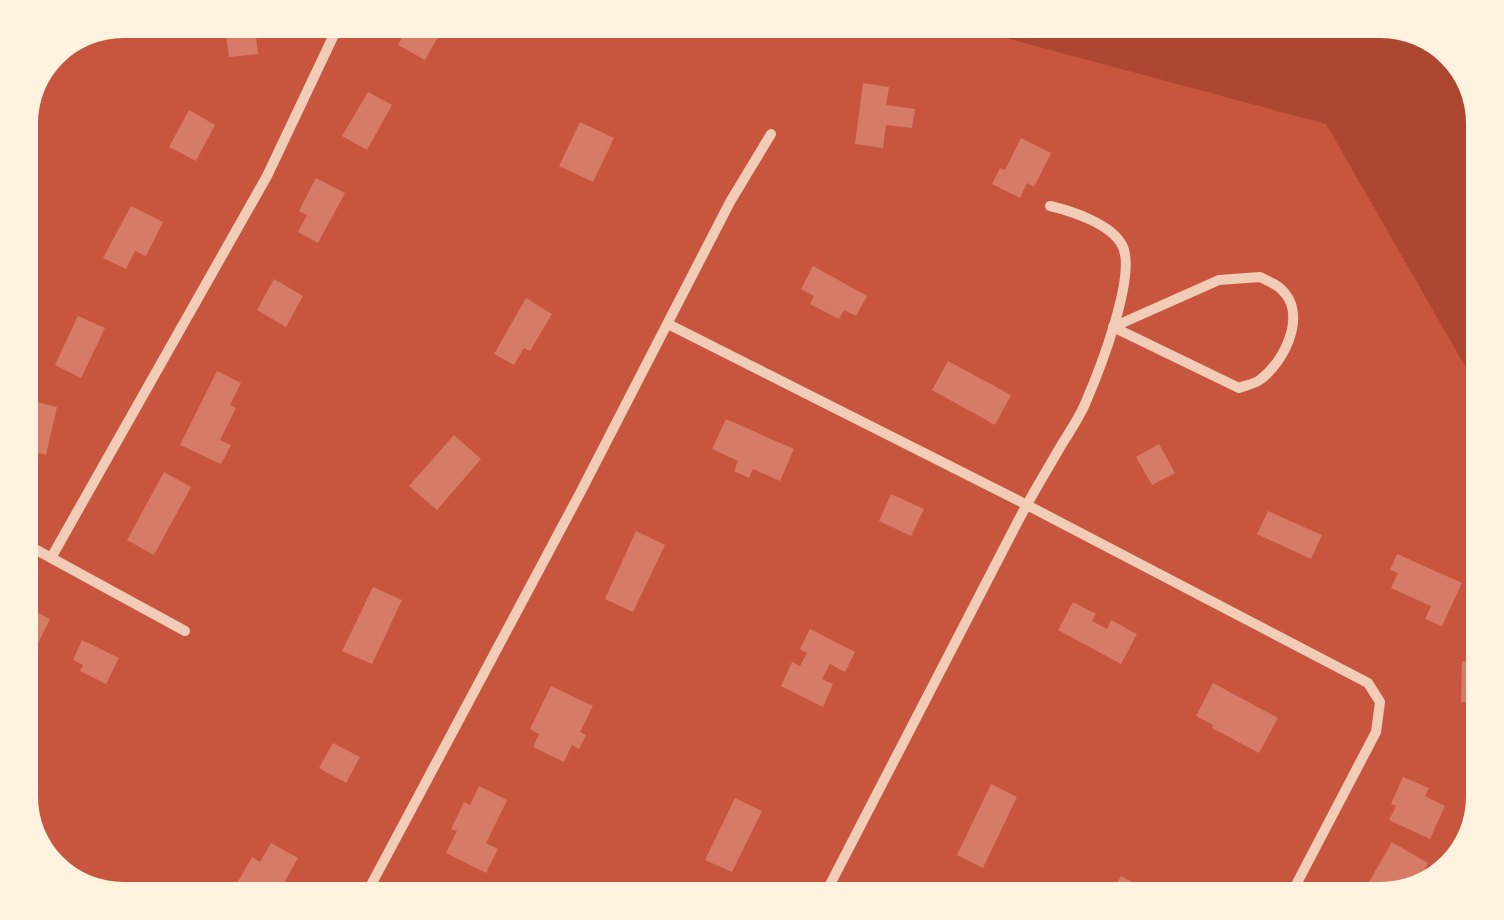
<svg xmlns="http://www.w3.org/2000/svg" width="1504" height="920" font-family="Ubuntu,sans-serif">
	<style>
		.green { fill: #ae4732 }
		.building { fill: #d67c66 }
		.lines { fill: none; stroke-linecap: round; stroke-linejoin: round }
		.minor { stroke: #f1ccb7; stroke-width: 10 }
	</style>
	<rect width="100%" height="100%" fill="#c8553d"/>
	<polygon class="green" points="939,20 1382,20 1433,34 1484,116 1484,399 1326,124"/>
	<g class="building">
		<polygon points="224,20 254,20 258,54 229,57"/>
		<polygon points="411,20 428,20 443,28 425,60 398,45"/>
		<polygon points="863,83 889,87 886,105 915,109 912,128 886,125 883,148 855,144"/>
		<polygon points="368,92 392,105 367,150 342,136"/>
		<polygon points="189,110 215,125 196,161 169,147"/>
		<polygon points="580,122 614,138 593,182 559,166"/>
		<polygon points="1021,138 1051,153 1034,187 1027,183 1020,198 992,184 1000,168 1005,170"/>
		<polygon points="316,178 345,193 318,243 298,232 307,215 299,211"/>
		<polygon points="131,206 163,222 146,256 135,251 126,269 103,258"/>
		<polygon points="813,266 867,296 856,316 844,310 839,319 810,304 814,296 801,289"/>
		<polygon points="274,279 303,296 286,327 257,310"/>
		<polygon points="526,298 552,314 530,351 524,348 514,365 494,354"/>
		<polygon points="78,316 105,328 81,378 55,365"/>
		<polygon points="948,361 1011,395 995,425 932,390"/>
		<polygon points="217,371 241,383 230,405 236,408 220,440 231,445 221,464 180,445"/>
		<polygon points="29,400 57,407 46,455 20,449 20,439"/>
		<polygon points="726,419 794,449 780,481 753,469 749,478 734,471 738,461 712,449"/>
		<polygon points="454,435 481,459 437,510 409,486"/>
		<polygon points="1159,444 1175,473 1152,485 1136,457"/>
		<polygon points="164,472 191,487 154,555 127,540"/>
		<polygon points="891,494 924,509 911,536 879,521"/>
		<polygon points="1268,511 1322,535 1311,559 1257,534"/>
		<polygon points="636,531 665,545 633,612 605,599"/>
		<polygon points="1397,554 1462,583 1442,626 1425,619 1431,606 1391,588 1398,573 1390,570"/>
		<polygon points="373,587 402,600 372,664 342,651"/>
		<polygon points="1073,602 1096,614 1092,621 1107,629 1111,620 1137,634 1121,664 1058,630"/>
		<polygon points="20,604 50,619 35,649 20,641"/>
		<polygon points="810,629 855,652 845,672 830,664 822,679 833,684 823,707 781,686 792,662 800,666 807,653 800,649"/>
		<polygon points="82,640 119,658 106,684 80,671 83,665 73,660"/>
		<polygon points="1462,661 1484,662 1484,703 1461,702"/>
		<polygon points="1213,683 1278,718 1259,753 1212,728 1213,725 1196,716"/>
		<polygon points="551,686 593,706 580,732 586,735 579,749 572,745 564,762 533,747 539,734 530,729"/>
		<polygon points="333,743 360,757 346,783 319,768"/>
		<polygon points="1403,777 1429,788 1425,796 1445,806 1430,839 1389,820 1396,806 1391,804"/>
		<polygon points="991,784 1017,797 983,868 957,855"/>
		<polygon points="479,786 507,800 486,843 498,849 486,873 446,853 457,831 451,829 464,802 470,805"/>
		<polygon points="735,798 762,811 732,872 705,860"/>
		<polygon points="1392,842 1428,863 1412,892 1386,899 1366,887"/>
		<polygon points="271,843 298,858 277,895 274,894 271,900 247,900 232,892 252,857 260,862"/>
		<polygon points="1121,876 1150,892 1153,887 1167,894 1163,900 1108,900"/>
	</g>
	<g class="lines">
		<g class="minor">
			<path d="M1260,277c6,3 16,7 21,12 27,24 4,72 -20,90 -6,5 -14,6 -22,9l-126,-61 106,-47z"/>
			<polyline points="668,324 1027,505 1368,683 1380,702 1376,732 1288,900"/>
			<polyline points="20,541 185,631"/>
			<polyline points="51,558 267,176 341,20"/>
			<polyline points="363,900 579,495 730,202 771,134"/>
			<path d="M822,900c65,-126 130,-251 195,-377 14,-27 30,-53 45,-79 8,-13 17,-26 23,-40 13,-30 53,-130 37,-159 -11,-21 -50,-34 -72,-39"/>
		</g>
	</g>
	<path d="M0 0H1504V920H0ZM123 38H1381A85 85 0 0 1 1466 123V797A85 85 0 0 1 1381 882H123A85 85 0 0 1 38 797V123A85 85 0 0 1 123 38Z" fill="#fff3e0" fill-rule="evenodd"/>
</svg>
